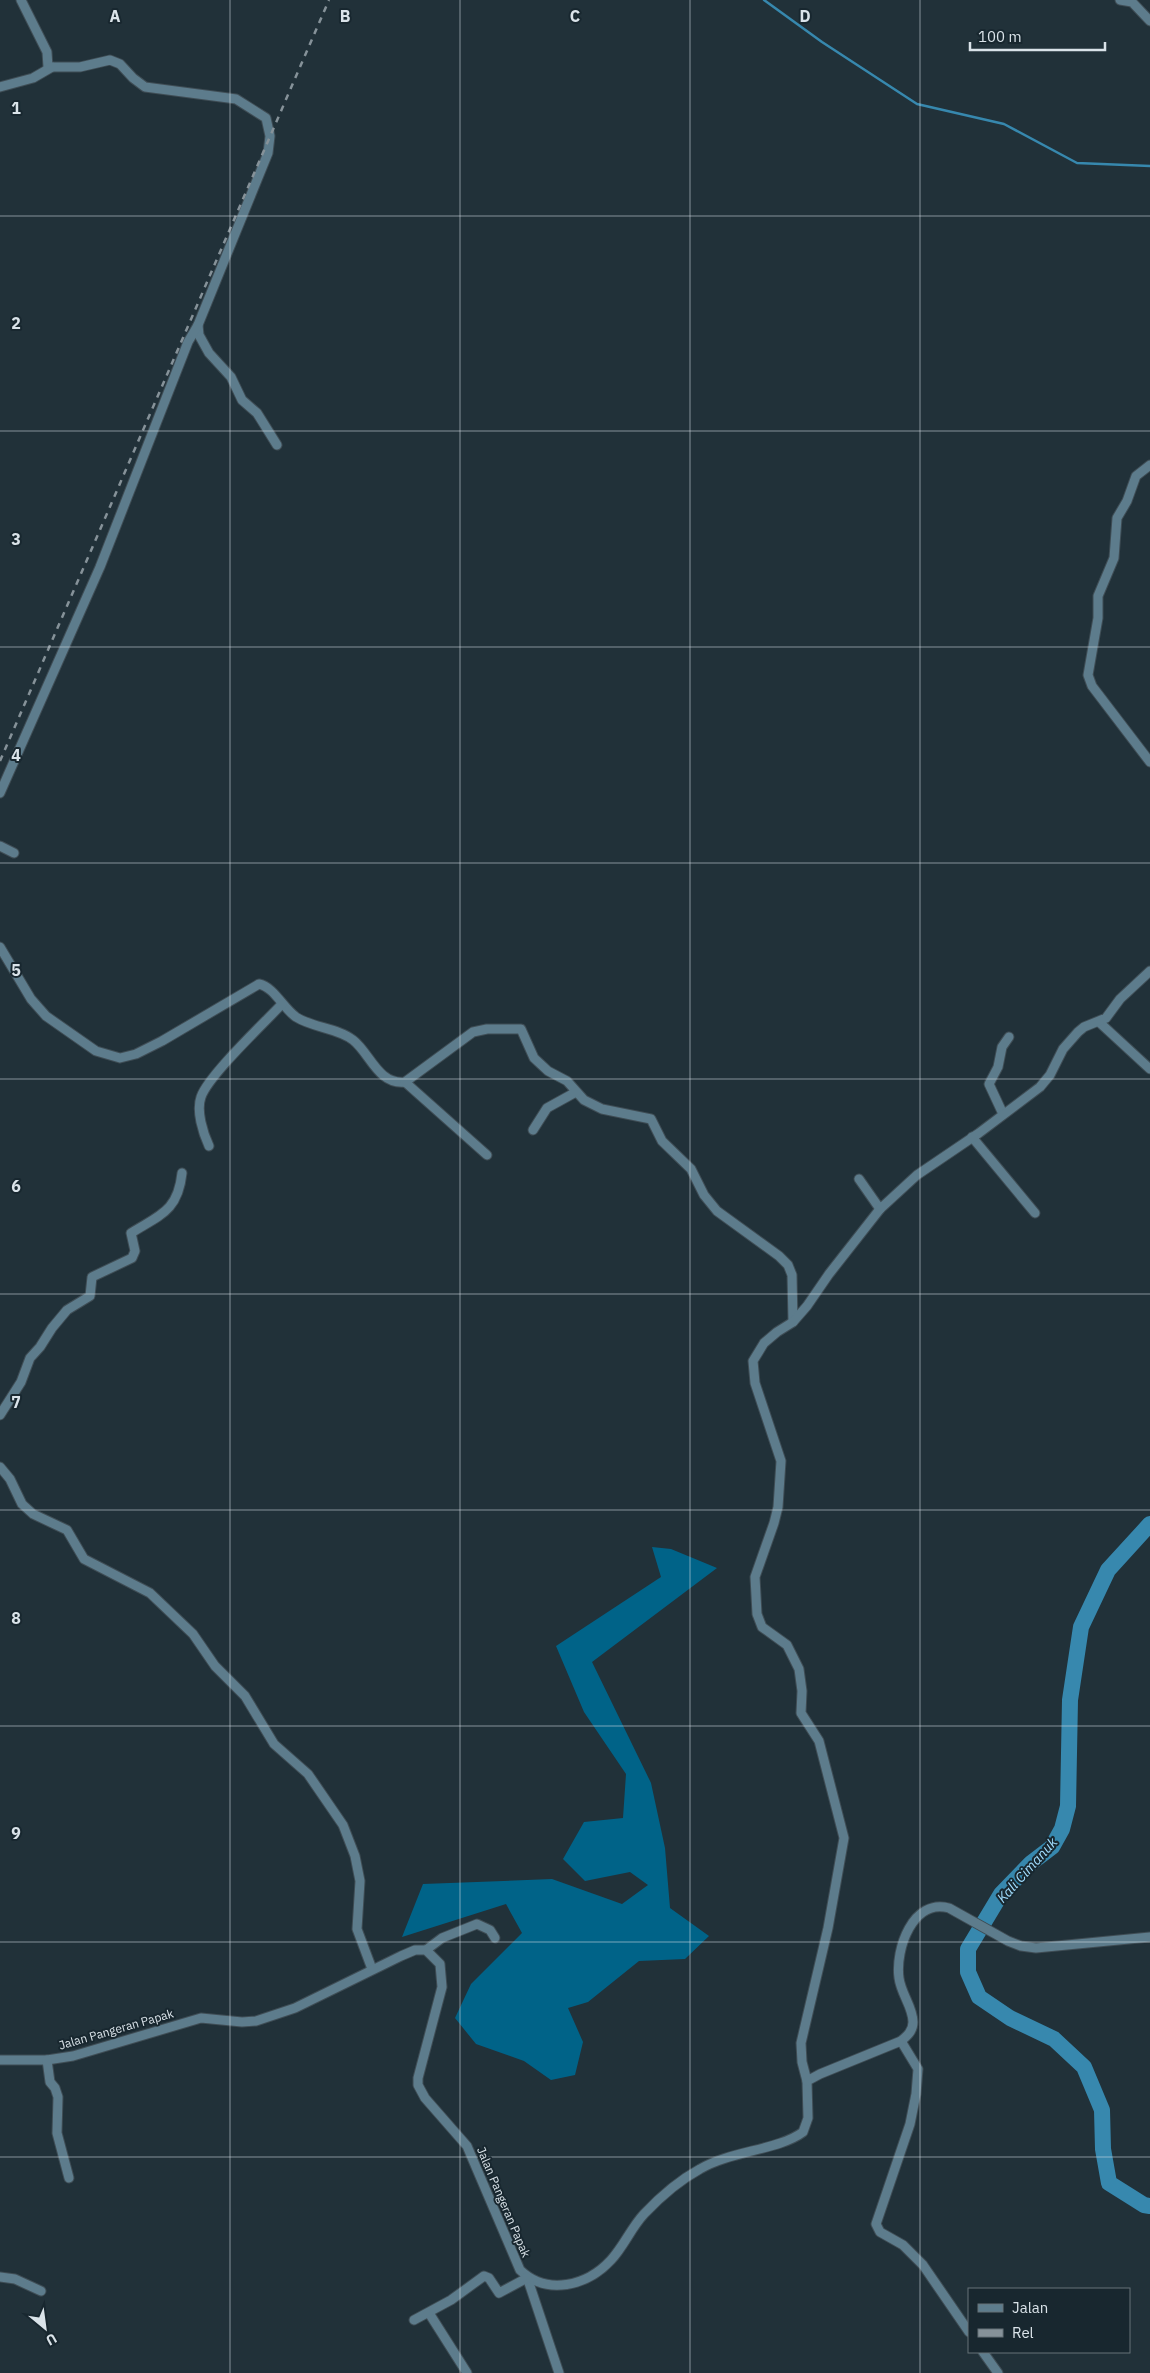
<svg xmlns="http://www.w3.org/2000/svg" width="1150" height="2373" font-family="'IBM Plex Sans',sans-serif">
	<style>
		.forest { fill: #006388 }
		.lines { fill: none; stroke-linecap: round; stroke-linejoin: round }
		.stream { stroke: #3788ae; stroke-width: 2.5 }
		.river { stroke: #3788ae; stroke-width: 16 }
		.street-casing { stroke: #3f4d55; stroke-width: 11 }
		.street { stroke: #5d7c8c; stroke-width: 9 }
		.rail { stroke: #869299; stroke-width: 2.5; stroke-dasharray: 6 6; stroke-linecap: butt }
		.grid { fill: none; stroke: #dae3e9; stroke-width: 1; stroke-opacity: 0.55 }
		.labels { text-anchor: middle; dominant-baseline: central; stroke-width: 4; stroke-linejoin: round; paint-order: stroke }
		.street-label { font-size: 12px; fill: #dae3e9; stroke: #18272f }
		.water-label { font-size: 14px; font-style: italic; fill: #a1ddfe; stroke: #18272f }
		.grid-label { font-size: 16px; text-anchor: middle; font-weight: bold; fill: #dae3e9; stroke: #18272f; stroke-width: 4; stroke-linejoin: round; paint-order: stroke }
	</style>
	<rect width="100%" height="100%" fill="#213139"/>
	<polygon class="forest" points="652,1547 671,1549 717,1568 592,1662 651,1783 665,1848 670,1908 709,1936 685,1959 639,1961 588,2002 568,2008 583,2042 575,2075 551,2080 524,2061 476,2044 455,2018 471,1984 522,1933 506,1904 402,1937 423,1884 552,1879 622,1904 648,1885 630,1872 585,1881 563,1859 584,1822 623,1818 626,1774 584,1712 556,1646 661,1577"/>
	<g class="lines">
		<polyline class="stream" points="764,0 822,42 917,104 1004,124 1077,163 1150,166"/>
		<polyline class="river" points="1150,1524 1108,1570 1081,1627 1070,1700 1068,1806 1062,1829 1052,1847 1031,1863 1001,1894 968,1949 968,1972 979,1997 1010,2018 1054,2039 1084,2067 1102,2110 1103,2149 1109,2183 1144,2205 1150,2206"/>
		<defs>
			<g id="street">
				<polyline points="21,0 47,52 48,67 52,67"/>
				<polyline points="1120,0 1132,2 1150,21"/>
				<polyline points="0,87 33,78 52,67 80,67 110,60 120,64 133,78 145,87 236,99 266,118 270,136 268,153 198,325 199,335 209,353 231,377 242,400 257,413 277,445"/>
				<polyline points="1150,465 1136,476 1127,501 1117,518 1114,558 1098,596 1098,618 1088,675 1092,686 1150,762"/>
				<polyline points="0,793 100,567 188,342 198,325"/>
				<polyline points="0,846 14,853"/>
				<path d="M0,947l31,52 15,17 50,35 24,7 16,-4 26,-13 97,-57c15,3 24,24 37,33 17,11 42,11 57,23 17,13 25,45 52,42l68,-50 14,-3h34l13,29 14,13 19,10 17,19 18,9 49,10 11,22 29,28 13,26 13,16 62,45 9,9 4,10 1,47"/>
				<polyline points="1099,1022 1150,1069"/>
				<polyline points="405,1082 487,1155"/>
				<polyline points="1003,1114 989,1084 998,1067 1002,1047 1009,1037"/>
				<polyline points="533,1130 547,1108 576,1092"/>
				<polyline points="972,1137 1035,1213"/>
				<path d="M209,1146c-6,-13 -13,-35 -8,-49 7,-21 63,-74 81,-93"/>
				<polyline points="859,1179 880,1209"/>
				<path d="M0,1415l21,-33 9,-24 10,-11 12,-19 15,-18 23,-14 2,-19 40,-19 3,-7 -4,-18c29,-18 47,-22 51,-60"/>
				<polyline points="0,1467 10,1479 22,1504 33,1514 67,1530 84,1559 150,1593 193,1634 215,1666 245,1696 274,1744 308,1774 343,1825 355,1856 360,1881 357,1929 372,1969"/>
				<polyline points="426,1950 442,1938 477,1924 490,1930 495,1938"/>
				<polyline points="901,2041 918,2069 916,2094 910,2124 876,2224 880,2232 903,2245 923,2265 969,2332"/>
				<path d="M0,2060h47l26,-4 128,-38 41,4 14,-1 39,-13 106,-52 14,-6h11l14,14 2,23 -24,91v7l7,13 42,48 53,124c27,26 67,16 91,-10 13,-14 20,-32 33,-46 17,-18 34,-33 56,-45 30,-18 79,-19 103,-37l5,-14 -1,-37 13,-7 81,-33c6,-5 12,-10 12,-19 0,-15 -12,-28 -14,-44 -4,-29 14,-80 50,-70l59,33 13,5 15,2 114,-11"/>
				<polyline points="47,2060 50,2082 55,2088 58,2097 57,2133 69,2178"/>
				<polyline points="807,2081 802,2062 801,2043 828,1928 844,1838 819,1741 801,1713 802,1691 799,1669 787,1645 762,1627 757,1614 755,1577 774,1523 778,1507 781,1461 755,1383 753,1361 764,1343 777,1332 793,1322 807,1306 829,1274 880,1209 917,1175 979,1133 1040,1087 1050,1075 1063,1049 1078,1032 1084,1027 1106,1018 1120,999 1150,971"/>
				<polyline points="0,2277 15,2279 41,2291"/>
				<polyline points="527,2277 559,2373"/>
				<polyline points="429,2313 467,2373"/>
				<polyline points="414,2320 451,2300 484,2276 489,2278 499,2293 527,2278"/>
				<polyline points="983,2352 998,2373"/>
			</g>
		</defs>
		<use href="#street" class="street-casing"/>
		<use href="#street" class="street"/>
		<polyline class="rail" points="0,761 329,0"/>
	</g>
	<path class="grid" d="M230,0v2373M460,0v2373M690,0v2373M920,0v2373M0,216h1150M0,431h1150M0,647h1150M0,863h1150M0,1079h1150M0,1294h1150M0,1510h1150M0,1726h1150M0,1942h1150M0,2157h1150"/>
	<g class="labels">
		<g class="street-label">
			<text transform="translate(116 2029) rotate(-16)">Jalan Pangeran Papak</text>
			<text transform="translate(504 2202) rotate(67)">Jalan Pangeran Papak</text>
		</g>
		<g class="water-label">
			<text transform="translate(1027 1870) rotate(-48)">Kali Cimanuk</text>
		</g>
	</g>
	<g class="grid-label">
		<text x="115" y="22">A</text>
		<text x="345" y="22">B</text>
		<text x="575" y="22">C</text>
		<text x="805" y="22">D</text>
		<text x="16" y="114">1</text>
		<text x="16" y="329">2</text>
		<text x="16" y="545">3</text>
		<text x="16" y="761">4</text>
		<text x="16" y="976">5</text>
		<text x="16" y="1192">6</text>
		<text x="16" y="1408">7</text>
		<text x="16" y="1624">8</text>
		<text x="16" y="1839">9</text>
	</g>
	<rect x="968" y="2288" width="162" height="65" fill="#18272f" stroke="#667279"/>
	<rect x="978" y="2304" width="25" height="8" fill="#5d7c8c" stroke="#667279"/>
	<text x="1012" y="2313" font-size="15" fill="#dae3e9">Jalan</text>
	<rect x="978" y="2329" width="25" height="8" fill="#869299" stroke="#667279"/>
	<text x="1012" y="2338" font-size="15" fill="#dae3e9">Rel</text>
	<g transform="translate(45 2328) rotate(151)" stroke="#18272f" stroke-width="4" paint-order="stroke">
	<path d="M0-4L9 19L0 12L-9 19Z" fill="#dae3e9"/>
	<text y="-8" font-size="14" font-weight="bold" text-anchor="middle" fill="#dae3e9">U</text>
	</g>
	<path d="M970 42v8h135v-8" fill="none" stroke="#dae3e9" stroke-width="2.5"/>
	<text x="978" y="42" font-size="15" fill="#dae3e9" stroke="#18272f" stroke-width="4" paint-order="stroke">100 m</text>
</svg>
